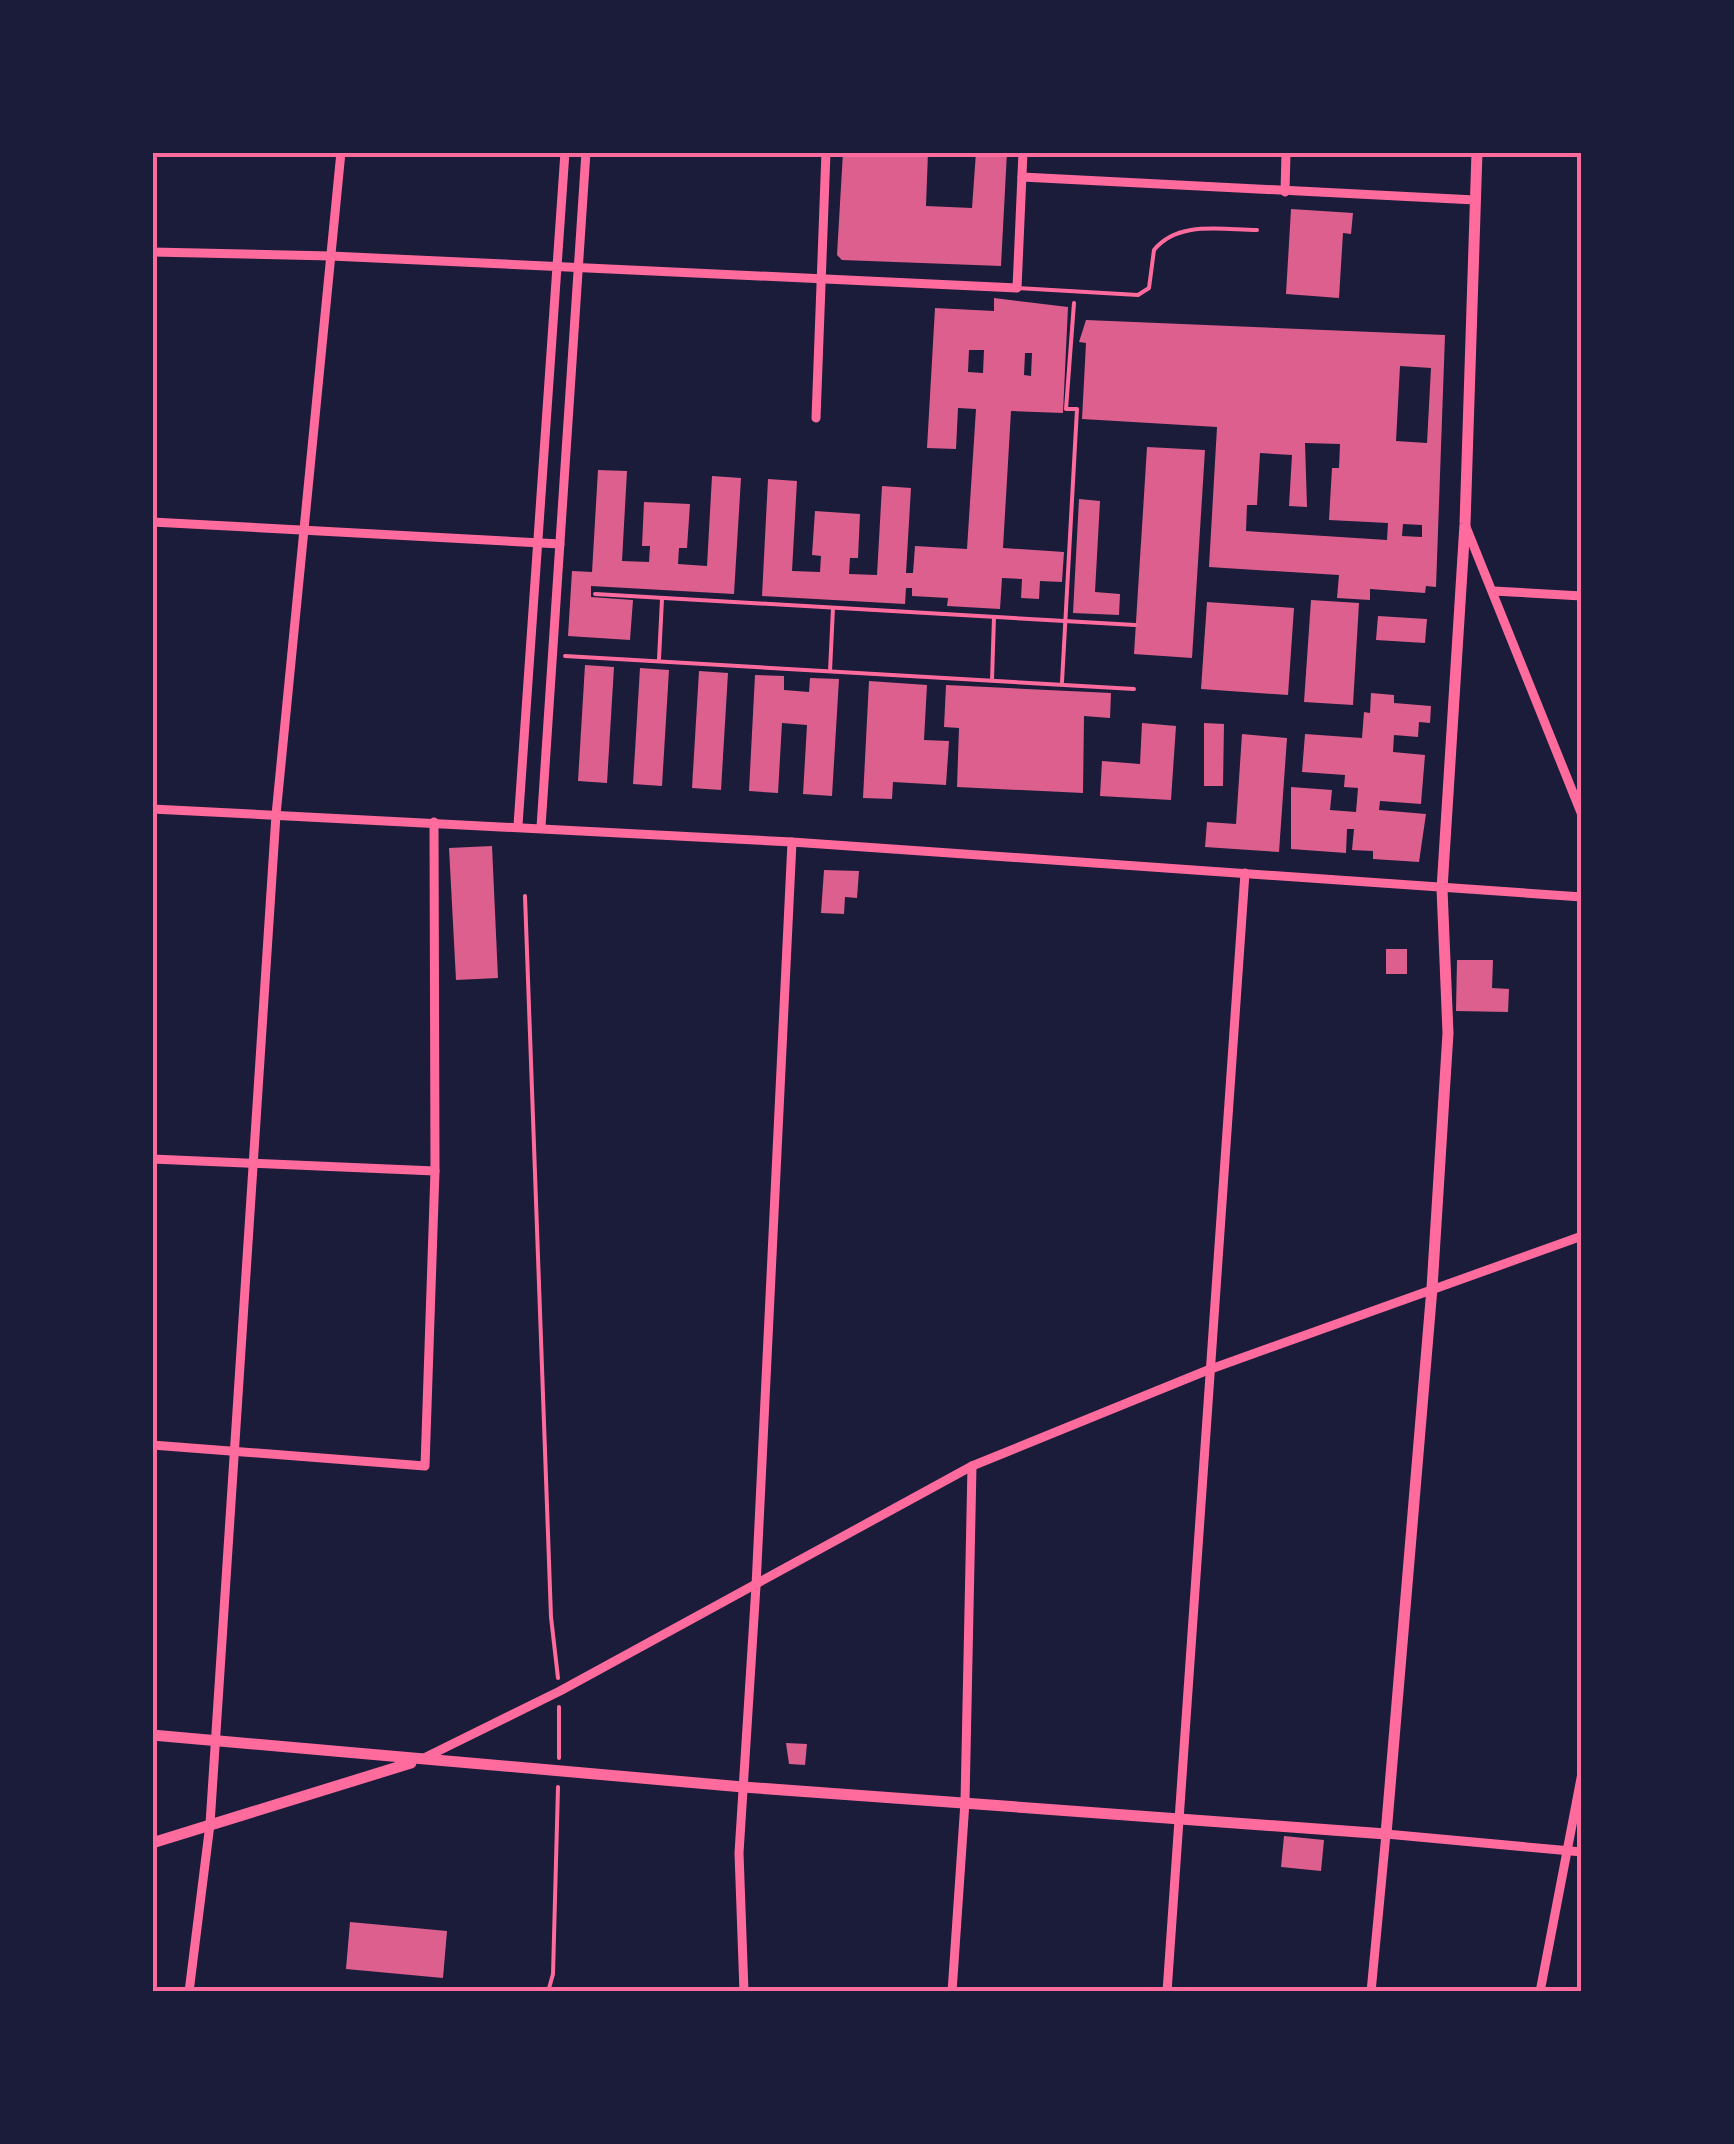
<svg xmlns="http://www.w3.org/2000/svg" width="1734" height="2144" font-family="Literata,serif">
	<style>
		.building { fill: #dd5f8e; fill-rule: evenodd }
		.lines { fill: none; stroke-linecap: round; stroke-linejoin: round }
		.path { stroke: #ff6b9d; stroke-width: 4 }
		.service { stroke: #ff6b9d; stroke-width: 4 }
		.minor { stroke: #ff6b9d; stroke-width: 9 }
		.secondary { stroke: #ff6b9d; stroke-width: 11 }
		.neatline { fill: none; stroke: #ff6b9d; stroke-width: 4 }
	</style>
	<rect width="100%" height="100%" fill="#1b1b3a"/>
	<g class="building">
		<polygon points="843,152 928,152 926,206 972,208 976,152 1007,152 1001,266 842,260 837,255"/>
		<polygon points="1291,209 1353,213 1351,234 1343,233 1339,298 1286,294"/>
		<path d="M994,298l74,9 -5,106 -52,-2 -8,137 61,4 -2,30 -22,-1 -1,18 -18,-1 1,-19 -20,-1 -2,31 -53,-3 1,-8 -36,-2v-8h-6l-1,16 -143,-8 6,-117 29,2 -5,90 28,1 1,-16 -9,-1 3,-44 45,3 -2,44h-8l-1,16 28,1 5,-89 29,2 -5,85h7l2,-27 52,3 9,-140 -18,-1 -2,41 -29,-1 8,-140 59,3zM969,350h15l-1,23 -15,-1zM1025,353h7l-1,23 -7,-1z"/>
		<path d="M1086,320l359,15 -9,252 -10,-1 -1,7 -55,-4v11l-33,-2 2,-23 -130,-8 8,-140 -135,-8 4,-76 -7,-1zM1400,366l31,2 -4,75 -31,-2zM1305,443l35,1 -1,24h-7l-3,52 59,3 -1,17 -141,-9 1,-26h10l3,-52 32,2 -3,51 18,1zM1403,524l19,1v12l-20,-1z"/>
		<polygon points="1147,447 1205,450 1192,658 1134,654"/>
		<polygon points="598,470 627,471 622,561 649,562 650,546 642,546 644,502 690,504 687,548 679,548 678,564 707,566 712,476 741,478 734,594 591,586 591,597 633,600 630,640 568,636 572,571 592,572"/>
		<polygon points="1079,499 1100,501 1095,592 1120,594 1119,615 1073,613"/>
		<polygon points="1311,600 1359,603 1353,705 1304,702"/>
		<polygon points="1207,602 1294,608 1288,695 1201,689"/>
		<polygon points="1378,616 1427,619 1425,643 1376,640"/>
		<polygon points="585,665 614,667 607,783 578,781"/>
		<polygon points="640,668 669,670 662,786 633,784"/>
		<polygon points="699,671 728,673 721,790 692,788"/>
		<polygon points="755,675 784,676 784,690 809,692 810,678 839,679 832,796 803,794 807,725 782,723 778,793 749,791"/>
		<polygon points="869,681 927,685 924,740 949,741 946,785 893,782 892,799 863,798"/>
		<polygon points="946,685 1111,693 1110,718 1084,716 1083,793 957,787 959,728 944,727"/>
		<polygon points="1371,693 1394,695 1394,703 1431,706 1430,723 1419,722 1418,737 1394,735 1393,752 1425,755 1421,804 1380,801 1379,810 1426,814 1419,862 1373,859 1373,851 1352,850 1354,829 1347,829 1346,853 1291,849 1291,787 1332,790 1330,810 1356,812 1358,788 1344,787 1345,775 1302,772 1305,734 1362,738 1364,712 1370,713"/>
		<polygon points="1142,723 1176,726 1171,800 1100,796 1102,761 1140,764"/>
		<polygon points="1204,723 1224,724 1223,786 1204,786"/>
		<polygon points="1242,734 1287,738 1279,852 1205,847 1207,822 1236,824"/>
		<polygon points="492,846 498,978 456,980 449,848"/>
		<polygon points="824,870 859,871 857,898 845,897 844,914 821,913"/>
		<rect x="1386" y="949" width="21" height="25"/>
		<polygon points="1457,960 1493,960 1492,988 1509,989 1508,1012 1456,1011"/>
		<polygon points="786,1743 807,1744 805,1765 789,1764"/>
		<polygon points="1284,1836 1324,1840 1321,1871 1281,1867"/>
		<polygon points="350,1922 447,1931 443,1978 346,1969"/>
	</g>
	<g class="lines">
		<g class="path">
			<polyline points="595,594 1135,625"/>
			<polyline points="565,656 1134,689"/>
			<polyline points="659,659 662,599"/>
			<polyline points="830,671 833,608"/>
			<polyline points="992,680 994,617"/>
			<polyline points="1062,682 1077,409 1066,409 1074,303"/>
			<polyline points="525,896 551,1617 558,1678"/>
			<polyline points="559,1758 559,1707"/>
			<polyline points="548,1992 553,1974 558,1787"/>
		</g>
		<path class="service" d="M1017,288l121,7 11,-7 5,-38c24,-30 69,-20 103,-20"/>
		<g class="minor">
			<polyline points="1022,177 1475,200"/>
			<polyline points="1285,192 1286,152"/>
			<polyline points="152,252 331,256 1017,288 1023,152"/>
			<polyline points="816,418 826,152"/>
			<polyline points="152,522 560,544"/>
			<polyline points="1466,527 1582,815"/>
			<polyline points="1493,591 1582,596"/>
			<polyline points="152,809 792,842 1582,897"/>
			<polyline points="518,825 565,152"/>
			<polyline points="541,827 586,152"/>
			<polyline points="152,1159 435,1171"/>
			<polyline points="152,1445 425,1466 435,1171 434,822"/>
			<polyline points="422,1759 560,1691 972,1466 1208,1370 1582,1236"/>
			<polyline points="189,1992 210,1824 276,815 341,152"/>
			<polyline points="744,1992 739,1853 756,1586 792,842"/>
			<polyline points="952,1992 965,1802 972,1466"/>
			<polyline points="1167,1992 1245,873"/>
			<polyline points="1371,1992 1386,1834 1582,1852"/>
			<polyline points="1540,1992 1582,1773"/>
		</g>
		<g class="secondary">
			<polyline points="152,1735 743,1787 1386,1834 1432,1288 1448,1033 1442,889 1465,524 1477,152"/>
			<polyline points="152,1843 411,1763"/>
		</g>
	</g>
	<rect width="1734" height="2144" fill="none" stroke="#1b1b3a" stroke-width="310"/>
	<rect x="155" y="155" width="1424" height="1834" class="neatline"/>
</svg>
